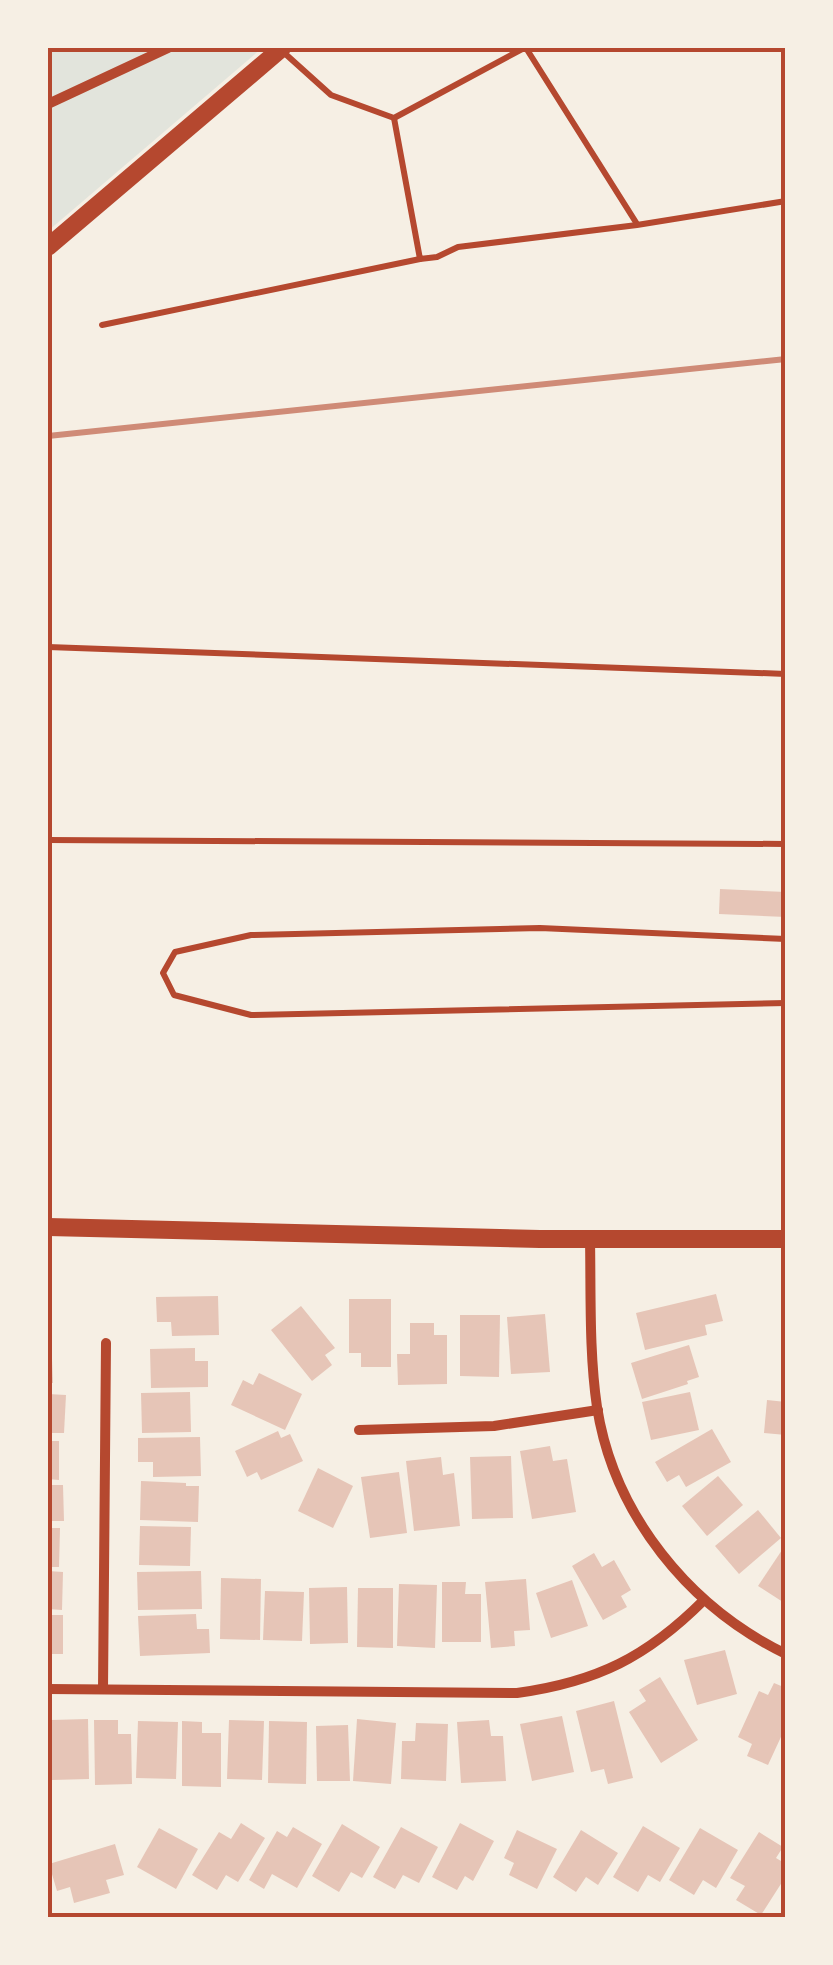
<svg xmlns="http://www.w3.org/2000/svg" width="833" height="1965" font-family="'Work Sans',sans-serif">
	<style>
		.green { fill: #e2e4dc }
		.building { fill: #e6c5b7 }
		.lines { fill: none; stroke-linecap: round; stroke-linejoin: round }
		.service { stroke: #b5482f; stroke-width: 6 }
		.minor { stroke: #b5482f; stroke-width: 10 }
		.secondary { stroke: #b5482f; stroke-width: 18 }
		.rail { stroke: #cf8b77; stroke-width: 6 }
		.neatline { fill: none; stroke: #b5482f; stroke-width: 4 }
	</style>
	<rect width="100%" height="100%" fill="#f6efe4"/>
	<polygon class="green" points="48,48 262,48 48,231"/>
	<g class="building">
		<polygon points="720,889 786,892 786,917 719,914"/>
		<polygon points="716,1294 723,1321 705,1325 707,1335 645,1350 636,1313"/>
		<polygon points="218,1296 219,1335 172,1336 171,1322 157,1322 156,1297"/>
		<polygon points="349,1299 391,1299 391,1367 361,1367 361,1353 349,1353"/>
		<polygon points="301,1306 335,1348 325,1355 332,1365 312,1381 271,1330"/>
		<polygon points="545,1314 550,1372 511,1374 507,1317"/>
		<polygon points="460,1315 500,1315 499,1377 460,1376"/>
		<polygon points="410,1323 434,1323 434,1335 447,1335 447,1384 398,1385 397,1354 410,1354"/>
		<polygon points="689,1345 699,1377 687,1381 688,1384 642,1399 631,1363"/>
		<polygon points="195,1348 195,1361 208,1361 208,1387 151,1388 150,1349"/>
		<polygon points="52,1359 53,1383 48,1383 48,1360"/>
		<polygon points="259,1373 302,1394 285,1430 231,1405 243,1380 253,1385"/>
		<polygon points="190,1392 191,1432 142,1433 141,1393"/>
		<polygon points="690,1392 699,1430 651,1440 642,1402"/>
		<polygon points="48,1394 66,1395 64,1433 48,1433"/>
		<polygon points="767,1400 786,1402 786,1435 764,1433"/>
		<polygon points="712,1429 731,1462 686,1487 679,1475 667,1482 655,1462"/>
		<polygon points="278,1431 281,1438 290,1434 303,1461 261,1480 257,1472 247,1477 235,1451"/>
		<polygon points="200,1437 201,1476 153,1477 153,1462 138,1462 138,1438"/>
		<polygon points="48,1441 59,1441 59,1480 48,1479"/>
		<polygon points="550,1446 553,1461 567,1459 576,1512 532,1519 520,1451"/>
		<polygon points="511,1456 513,1518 472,1519 470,1457"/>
		<polygon points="441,1457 443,1475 454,1473 460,1526 414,1531 406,1461"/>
		<polygon points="318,1468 353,1486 333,1528 298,1511"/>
		<polygon points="399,1472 407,1533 370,1538 361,1477"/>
		<polygon points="718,1476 743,1505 707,1536 682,1506"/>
		<polygon points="141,1481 186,1483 186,1486 199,1486 198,1522 140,1520"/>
		<polygon points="48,1485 63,1485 64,1521 48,1521"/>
		<polygon points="758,1510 781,1538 739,1574 715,1546"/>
		<polygon points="140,1526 191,1527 190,1566 139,1565"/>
		<polygon points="48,1528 60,1528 59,1567 48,1567"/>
		<polygon points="786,1544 786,1604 758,1586"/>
		<polygon points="594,1553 602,1567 614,1560 631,1590 621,1596 627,1607 603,1620 572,1566"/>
		<polygon points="48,1571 63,1572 62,1610 48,1609"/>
		<polygon points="201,1571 202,1609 138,1610 137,1572"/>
		<polygon points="221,1578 261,1579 260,1640 220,1639"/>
		<polygon points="526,1579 530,1630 514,1631 515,1646 491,1648 485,1582"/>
		<polygon points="572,1580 588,1626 551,1638 536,1593"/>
		<polygon points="442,1582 466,1582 465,1594 481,1594 481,1642 442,1642"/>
		<polygon points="399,1584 437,1585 435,1648 397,1646"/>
		<polygon points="347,1587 348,1643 310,1644 309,1588"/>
		<polygon points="358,1588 393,1588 393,1648 357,1647"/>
		<polygon points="265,1591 304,1592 302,1641 263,1640"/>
		<polygon points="196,1614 197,1629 209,1629 210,1653 140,1656 138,1616"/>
		<rect x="48" y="1615" width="15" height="39"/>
		<polygon points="725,1650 737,1694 697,1705 684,1660"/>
		<polygon points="660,1677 698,1740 661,1763 629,1712 646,1701 639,1690"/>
		<polygon points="774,1683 786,1688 786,1726 768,1765 747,1756 752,1744 738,1737 759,1691 768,1695"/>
		<polygon points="614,1701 633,1778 608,1784 604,1769 591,1772 576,1711"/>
		<polygon points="562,1716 574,1772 532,1781 520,1724"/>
		<polygon points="88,1719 89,1779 52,1780 51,1720"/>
		<polygon points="357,1719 396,1723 391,1784 353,1781"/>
		<polygon points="94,1720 118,1720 118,1734 131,1734 132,1784 95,1785"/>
		<polygon points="229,1720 264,1721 262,1780 227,1779"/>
		<polygon points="489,1720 491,1736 503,1736 506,1781 461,1783 457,1722"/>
		<polygon points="138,1721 178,1722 176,1779 136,1778"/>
		<polygon points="182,1721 202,1722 202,1733 221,1733 221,1787 182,1786"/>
		<polygon points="269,1721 307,1722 306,1784 268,1783"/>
		<polygon points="416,1723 448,1724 446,1781 401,1779 402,1741 415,1741"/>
		<polygon points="348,1725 350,1781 317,1781 316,1726"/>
		<polygon points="241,1823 265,1838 238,1882 226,1875 217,1890 192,1875 219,1832 231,1839"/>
		<polygon points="460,1823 494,1841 473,1881 465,1876 457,1890 432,1877"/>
		<polygon points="342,1824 380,1847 362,1878 351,1872 339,1892 312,1876"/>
		<polygon points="643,1826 680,1848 660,1882 648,1875 638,1892 613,1877"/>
		<polygon points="293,1827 322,1844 297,1888 272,1874 264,1889 249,1880 277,1831 287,1837"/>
		<polygon points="401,1827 438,1847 419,1883 403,1875 395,1889 373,1877"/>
		<polygon points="159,1828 198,1849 176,1889 137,1867"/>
		<polygon points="700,1828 738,1850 716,1888 703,1880 694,1895 669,1880"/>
		<polygon points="517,1830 557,1849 537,1889 509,1875 514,1863 504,1858"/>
		<polygon points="581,1830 618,1853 598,1885 586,1877 576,1892 553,1877"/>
		<polygon points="759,1832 783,1847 776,1858 786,1864 786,1876 761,1915 736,1900 745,1886 730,1878"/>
		<polygon points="115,1844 124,1875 106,1880 110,1893 74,1903 70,1887 57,1891 49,1864"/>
	</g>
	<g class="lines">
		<g class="service">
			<polyline points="526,48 637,224"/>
			<polyline points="281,50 331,95 394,118 524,48"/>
			<polyline points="394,118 420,259 437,257 458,247 637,225 786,201"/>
			<polyline points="102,325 420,259"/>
			<polyline points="48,647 786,674"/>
			<polyline points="48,840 786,844"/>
			<polyline points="786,939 540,928 251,935 175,952 163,973 174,995 251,1015 786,1003"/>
		</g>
		<g class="minor">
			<polyline points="48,104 168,48"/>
			<path d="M590,1239c1,56 -1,113 7,168 17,108 92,200 189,247"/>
			<polyline points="359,1430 494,1426 598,1410"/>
			<path d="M48,1689l469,4c80,-11 130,-36 187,-93"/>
			<polyline points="103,1689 106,1343"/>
		</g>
		<g class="secondary">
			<polyline points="48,247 282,48"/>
			<polyline points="48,1227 540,1239 786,1239"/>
		</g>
		<polyline class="rail" points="48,436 786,359"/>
	</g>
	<rect width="833" height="1965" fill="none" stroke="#f6efe4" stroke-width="100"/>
	<rect x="50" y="50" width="733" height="1865" class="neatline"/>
</svg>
